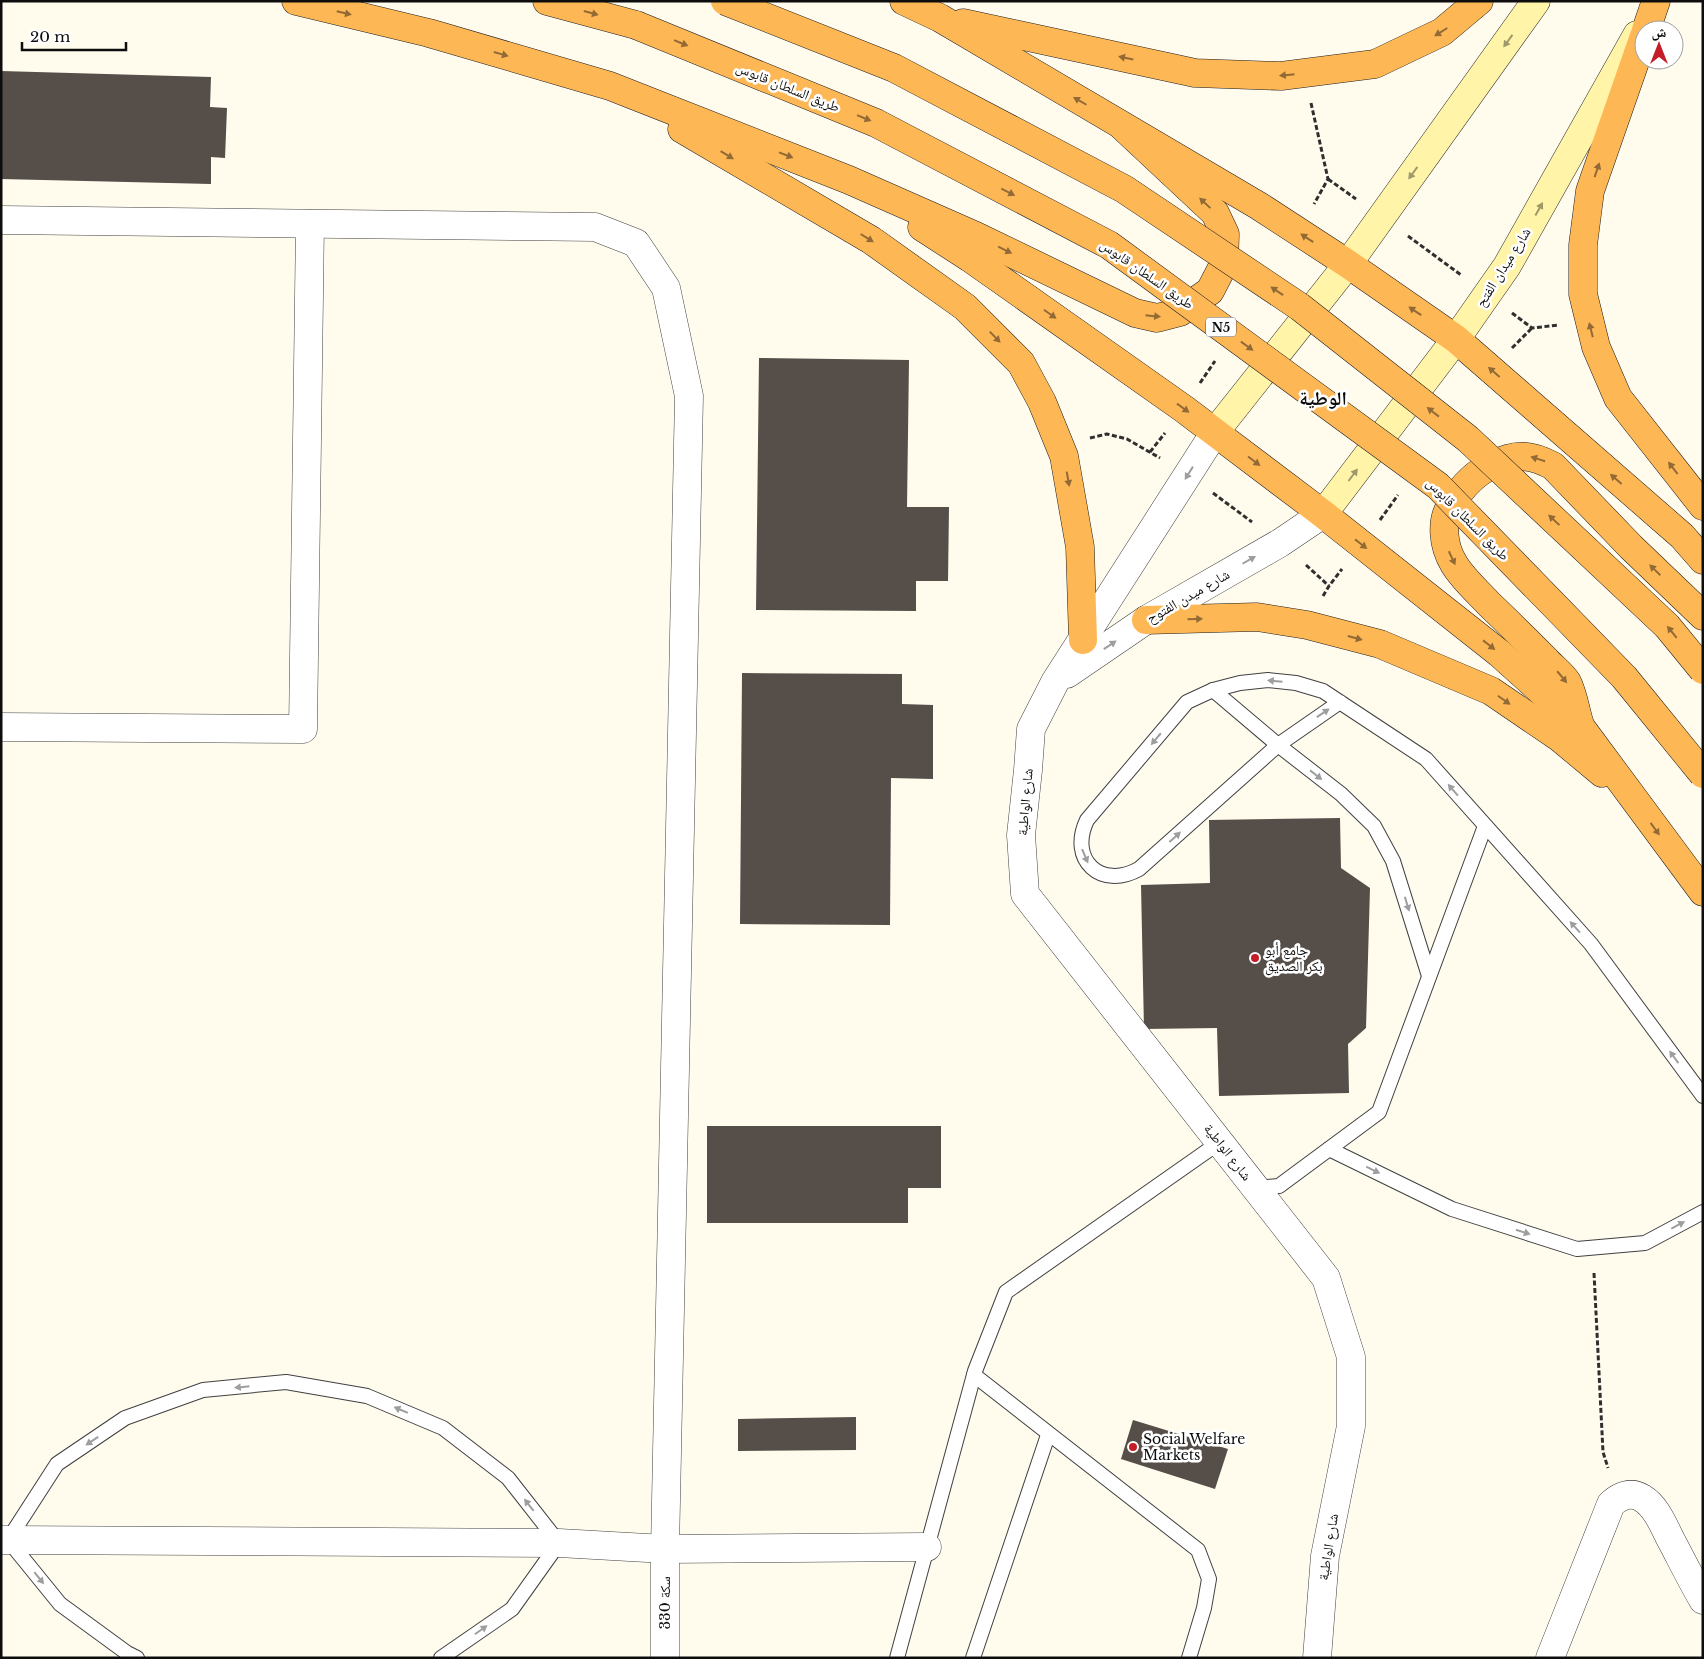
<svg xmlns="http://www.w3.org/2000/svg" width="1704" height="1659" font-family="'Libre Baskerville','Noto Naskh Arabic',serif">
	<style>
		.building { fill: #564e49 }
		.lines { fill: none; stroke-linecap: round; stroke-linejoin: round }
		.service-casing { stroke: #404040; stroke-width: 16 }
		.minor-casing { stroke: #404040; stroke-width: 29 }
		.tertiary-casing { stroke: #404040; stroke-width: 29 }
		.secondary-casing { stroke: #2f2f2f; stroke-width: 29 }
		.trunk-casing { stroke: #1e1e1e; stroke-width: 29 }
		.path { stroke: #2f2f2f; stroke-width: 3; stroke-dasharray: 5 2.5; stroke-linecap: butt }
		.service { stroke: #fff; stroke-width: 14 }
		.minor { stroke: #fff; stroke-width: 28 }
		.tertiary { stroke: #fff; stroke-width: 28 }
		.secondary { stroke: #fff4a8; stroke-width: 28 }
		.trunk { stroke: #feb755; stroke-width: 28 }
		.trunk-bridge-casing { stroke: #1e1e1e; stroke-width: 29; stroke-linecap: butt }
		.trunk-bridge { stroke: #feb755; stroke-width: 28 }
		.oneway { fill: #926a35 }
		.oneway2 { fill: #9e986a }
		.oneway3 { fill: #9e9e9e }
		.poi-dot { fill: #c41d28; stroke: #fff; stroke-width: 2 }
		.labels { text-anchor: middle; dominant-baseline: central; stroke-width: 5; stroke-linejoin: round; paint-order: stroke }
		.shield { fill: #fff; stroke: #565656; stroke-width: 1 }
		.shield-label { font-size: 12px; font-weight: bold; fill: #0d0d0d }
		.street-label { font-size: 14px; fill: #0d0d0d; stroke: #fff }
		.poi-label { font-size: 14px; fill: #0d0d0d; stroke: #fff; text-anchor: start }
		.district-label { font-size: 19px; font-weight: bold; fill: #0d0d0d; stroke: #fff }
	</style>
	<rect width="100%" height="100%" fill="#fffbed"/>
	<g class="building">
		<polygon points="1,71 211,77 210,107 227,108 225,158 211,157 211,184 1,179"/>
		<polygon points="759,358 909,360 907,507 949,507 948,581 916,581 916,611 756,610"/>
		<polygon points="742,673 902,674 902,704 933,705 933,779 891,778 890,925 740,924"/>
		<polygon points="1340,818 1341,868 1370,888 1366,1028 1348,1044 1349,1093 1219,1096 1217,1028 1144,1029 1141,885 1210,883 1209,820"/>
		<polygon points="707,1126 941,1126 941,1188 908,1188 908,1223 707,1223"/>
		<polygon points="856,1417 856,1450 738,1451 738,1419"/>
		<polygon points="1133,1420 1228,1449 1215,1489 1121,1459"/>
	</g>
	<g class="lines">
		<defs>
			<g id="service">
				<polyline points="1213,690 1278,745 1341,794 1374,826 1393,861 1429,976"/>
				<path d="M1340,702l-62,43 -139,124c-38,21 -71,-9 -52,-49l100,-118 26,-12 27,-7 28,-3 28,3 27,8 103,68 165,185 112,152"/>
				<polyline points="1329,1149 1452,1209 1577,1249 1645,1243 1703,1212"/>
				<polyline points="1256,1188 1279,1186 1379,1112 1485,826"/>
				<polyline points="974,1375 1198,1550 1209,1579 1204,1608 1189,1658"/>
				<polyline points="137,1658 127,1653 60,1604 8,1540 57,1464 125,1418 203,1390 286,1382 367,1396 443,1428 508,1478 559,1543 512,1609 441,1658"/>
				<polyline points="897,1658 975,1371 1006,1292 1220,1142"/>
				<polyline points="973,1658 1048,1435"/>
			</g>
			<g id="minor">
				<polyline points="1,220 595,227 636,243 666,288 689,396 665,1549 665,1658"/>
				<polyline points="1,727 303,729 310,224"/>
				<polyline points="1,1540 559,1543 665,1549 927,1547"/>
				<path d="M1550,1658l61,-154c9,-8 20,-13 31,-6 15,9 22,29 30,44 10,19 20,39 31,58"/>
			</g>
			<g id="tertiary">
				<polyline points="1215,432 1055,682 1031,729 1028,770 1021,835 1025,894 1326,1278 1351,1357 1351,1426 1325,1556 1317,1658"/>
				<polyline points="1067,674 1146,620 1280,543 1323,514"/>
			</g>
			<g id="secondary">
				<polyline points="1215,432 1348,264 1536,1"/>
				<polyline points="1323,514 1456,339 1507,266 1637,35"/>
			</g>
			<g id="trunk">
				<polyline points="296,1 429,33 610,86 849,180 976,236 1135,313 1157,318 1180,312 1210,291 1224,264 1225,234 1215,213 1122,126"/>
				<polyline points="547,1 636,25"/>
				<polyline points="904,1 940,18 1259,206 1348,264 1456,339 1682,536 1703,560"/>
				<polyline points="963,23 1195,73 1281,76 1375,64 1442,32 1479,1"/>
				<polyline points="1646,30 1656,1"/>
				<polyline points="1644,36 1590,191 1583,245 1583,294 1596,347 1618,398 1703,506"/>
				<polyline points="682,129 871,240 965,307 1021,363 1042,402 1064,456 1080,547 1083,640"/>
				<polyline points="922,227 970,258 1184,409 1323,514 1499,653 1580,726 1703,892"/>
				<polyline points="1146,620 1257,617 1307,625 1380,644 1491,691 1560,738 1602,773"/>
				<path d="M1580,725c-4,-12 -7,-32 -13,-43 -5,-8 -15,-15 -21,-22 -19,-19 -38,-38 -57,-56 -11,-12 -26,-25 -35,-40 -11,-18 -14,-43 -2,-61 10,-16 23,-30 40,-38 24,-12 38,-11 61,1l78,81 72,69"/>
			</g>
		</defs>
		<use href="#service" class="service-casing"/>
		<use href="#minor" class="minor-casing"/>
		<use href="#tertiary" class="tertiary-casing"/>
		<use href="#secondary" class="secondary-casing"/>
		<use href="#trunk" class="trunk-casing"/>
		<g class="path">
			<polyline points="1311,103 1328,179 1314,204"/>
			<polyline points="1328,179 1356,199"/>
			<polyline points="1408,236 1461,275"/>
			<polyline points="1512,313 1532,328 1559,325"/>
			<polyline points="1512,348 1532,328"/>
			<polyline points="1200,383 1215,361"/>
			<polyline points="1090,438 1107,434 1127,439 1160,458"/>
			<polyline points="1150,452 1165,433"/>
			<polyline points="1213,493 1252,522"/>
			<polyline points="1380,520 1398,495"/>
			<polyline points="1306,565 1329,586"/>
			<polyline points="1323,596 1329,586 1342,569"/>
			<polyline points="1594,1273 1603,1452 1608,1468"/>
		</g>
		<use href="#service" class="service"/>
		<use href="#minor" class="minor"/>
		<use href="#tertiary" class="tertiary"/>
		<use href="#secondary" class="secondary"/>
		<use href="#trunk" class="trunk"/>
		<defs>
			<g id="trunk-bridge">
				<polyline points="725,1 894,68 1124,189 1300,307 1468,439 1667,626 1703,670"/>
				<polyline points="636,25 876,123 1109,245 1438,486 1624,677 1703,774"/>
			</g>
		</defs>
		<use href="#trunk-bridge" class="trunk-bridge-casing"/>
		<use href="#trunk-bridge" class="trunk-bridge"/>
	</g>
	<defs><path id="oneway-solid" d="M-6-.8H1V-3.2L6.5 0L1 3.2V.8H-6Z" transform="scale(1.25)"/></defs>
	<g class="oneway">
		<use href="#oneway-solid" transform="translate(344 13) rotate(13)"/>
		<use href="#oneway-solid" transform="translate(591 13) rotate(15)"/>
		<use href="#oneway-solid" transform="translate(1441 32) rotate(148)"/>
		<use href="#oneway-solid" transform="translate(681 43) rotate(22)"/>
		<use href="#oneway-solid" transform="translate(501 54) rotate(16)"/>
		<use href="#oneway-solid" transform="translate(1126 58) rotate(-168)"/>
		<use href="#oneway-solid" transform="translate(1287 75) rotate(174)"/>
		<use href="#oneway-solid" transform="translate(1080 101) rotate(-150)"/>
		<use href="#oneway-solid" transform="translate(864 118) rotate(22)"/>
		<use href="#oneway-solid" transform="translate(727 155) rotate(31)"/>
		<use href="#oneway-solid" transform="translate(786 155) rotate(21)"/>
		<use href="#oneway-solid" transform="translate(1597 170) rotate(-71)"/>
		<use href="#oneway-solid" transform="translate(1008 192) rotate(27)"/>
		<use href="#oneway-solid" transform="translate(1205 203) rotate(-137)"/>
		<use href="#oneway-solid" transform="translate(867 238) rotate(32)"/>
		<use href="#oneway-solid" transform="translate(1307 238) rotate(-147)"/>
		<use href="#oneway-solid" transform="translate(1005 250) rotate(26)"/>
		<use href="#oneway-solid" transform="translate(1277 291) rotate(-146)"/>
		<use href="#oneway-solid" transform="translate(1415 311) rotate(-146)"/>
		<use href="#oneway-solid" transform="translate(1050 314) rotate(35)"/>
		<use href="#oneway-solid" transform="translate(1153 316) rotate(6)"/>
		<use href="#oneway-solid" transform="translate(1591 330) rotate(-104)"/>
		<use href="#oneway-solid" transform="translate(995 337) rotate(46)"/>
		<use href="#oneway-solid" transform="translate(1247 346) rotate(36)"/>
		<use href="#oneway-solid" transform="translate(1494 372) rotate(-139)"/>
		<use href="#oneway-solid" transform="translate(1183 408) rotate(36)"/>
		<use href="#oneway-solid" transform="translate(1433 412) rotate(-142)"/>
		<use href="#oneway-solid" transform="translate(1538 459) rotate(-162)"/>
		<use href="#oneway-solid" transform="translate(1254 461) rotate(37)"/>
		<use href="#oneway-solid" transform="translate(1673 468) rotate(-128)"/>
		<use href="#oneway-solid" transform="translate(1068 479) rotate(80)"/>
		<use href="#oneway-solid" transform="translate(1616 479) rotate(-139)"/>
		<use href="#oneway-solid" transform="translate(1554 520) rotate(-137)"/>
		<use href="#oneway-solid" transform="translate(1361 544) rotate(38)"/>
		<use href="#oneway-solid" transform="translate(1452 558) rotate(65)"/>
		<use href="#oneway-solid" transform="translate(1655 570) rotate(-136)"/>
		<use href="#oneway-solid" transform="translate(1195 619) rotate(-2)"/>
		<use href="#oneway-solid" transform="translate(1672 632) rotate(-129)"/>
		<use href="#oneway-solid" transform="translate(1355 638) rotate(15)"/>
		<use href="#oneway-solid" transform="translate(1489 645) rotate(38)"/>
		<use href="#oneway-solid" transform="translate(1562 677) rotate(50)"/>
		<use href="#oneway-solid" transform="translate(1504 700) rotate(35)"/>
		<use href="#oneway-solid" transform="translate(1655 829) rotate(54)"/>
	</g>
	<g class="oneway2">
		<use href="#oneway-solid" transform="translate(1508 41) rotate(126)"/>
		<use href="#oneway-solid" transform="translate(1413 173) rotate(126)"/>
		<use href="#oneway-solid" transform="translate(1539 209) rotate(-61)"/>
		<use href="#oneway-solid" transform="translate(1353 475) rotate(-53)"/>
	</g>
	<g class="oneway3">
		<use href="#oneway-solid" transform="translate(1189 473) rotate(122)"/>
		<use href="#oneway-solid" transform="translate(1249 560) rotate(-30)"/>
		<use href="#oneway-solid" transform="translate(1110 645) rotate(-34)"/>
		<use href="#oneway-solid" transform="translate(1275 681) rotate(-175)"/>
		<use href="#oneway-solid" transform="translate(1323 713) rotate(-34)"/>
		<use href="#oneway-solid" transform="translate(1156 739) rotate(130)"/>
		<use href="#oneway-solid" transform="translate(1316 775) rotate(38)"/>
		<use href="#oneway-solid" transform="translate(1453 790) rotate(-131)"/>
		<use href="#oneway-solid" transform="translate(1175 837) rotate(-42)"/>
		<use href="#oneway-solid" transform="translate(1085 856) rotate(67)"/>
		<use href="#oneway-solid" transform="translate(1407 904) rotate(73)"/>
		<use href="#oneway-solid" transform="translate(1575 927) rotate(-132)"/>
		<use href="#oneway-solid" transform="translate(1674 1057) rotate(-126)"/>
		<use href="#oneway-solid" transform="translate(1373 1170) rotate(26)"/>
		<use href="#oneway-solid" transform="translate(1678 1225) rotate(-28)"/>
		<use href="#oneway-solid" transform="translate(1523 1232) rotate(18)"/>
		<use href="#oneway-solid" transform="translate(242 1387) rotate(174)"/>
		<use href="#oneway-solid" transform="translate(401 1410) rotate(-157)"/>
		<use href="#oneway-solid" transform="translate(92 1441) rotate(146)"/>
		<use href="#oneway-solid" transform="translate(529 1505) rotate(-128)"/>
		<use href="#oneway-solid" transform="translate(39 1578) rotate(51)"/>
		<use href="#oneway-solid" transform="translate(481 1630) rotate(-35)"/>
	</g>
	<g class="poi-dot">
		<circle cx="1255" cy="958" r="5"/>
		<circle cx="1133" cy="1447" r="5"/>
	</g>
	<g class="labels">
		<rect class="shield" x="1206" y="317.5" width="30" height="19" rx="4"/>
		<g class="shield-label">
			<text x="1221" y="327">N5</text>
		</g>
		<g class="street-label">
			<text transform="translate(788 87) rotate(22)">طريق السلطان قابوس</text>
			<text transform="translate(1503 267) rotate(-58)">شارع ميدان الفتح</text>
			<text transform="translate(1147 274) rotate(35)">طريق السلطان قابوس</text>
			<text transform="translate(1468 519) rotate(45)">طريق السلطان قابوس</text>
			<text transform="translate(1188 596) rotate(-30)">شارع ميدن الفتوح</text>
			<text transform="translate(1025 802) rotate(-85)">شارع الواطية</text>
			<text transform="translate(1228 1152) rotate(52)">شارع الواطية</text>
			<text transform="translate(1328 1547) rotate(-81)">شارع الواطية</text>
			<text transform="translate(665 1603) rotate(-90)">سكة 330</text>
		</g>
		<g class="poi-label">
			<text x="1265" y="950">جامع أبو<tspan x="1265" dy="16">بكر الصديق</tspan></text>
			<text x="1143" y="1439">Social Welfare<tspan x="1143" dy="16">Markets</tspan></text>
		</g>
		<g class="district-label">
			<text x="1323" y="398">الوطية</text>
		</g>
	</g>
	<rect width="1704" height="1659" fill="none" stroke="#0d0d0d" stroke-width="5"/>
	<g transform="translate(1659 45)"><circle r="24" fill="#ffffff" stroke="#9e9e9e"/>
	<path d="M0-4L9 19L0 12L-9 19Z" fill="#c41d28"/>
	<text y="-8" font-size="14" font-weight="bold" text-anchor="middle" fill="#0d0d0d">ش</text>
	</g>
	<path d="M22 42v8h104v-8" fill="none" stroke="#0d0d0d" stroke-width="2.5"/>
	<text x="30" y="42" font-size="15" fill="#0d0d0d" stroke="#ffffff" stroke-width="4" paint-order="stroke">20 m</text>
</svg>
